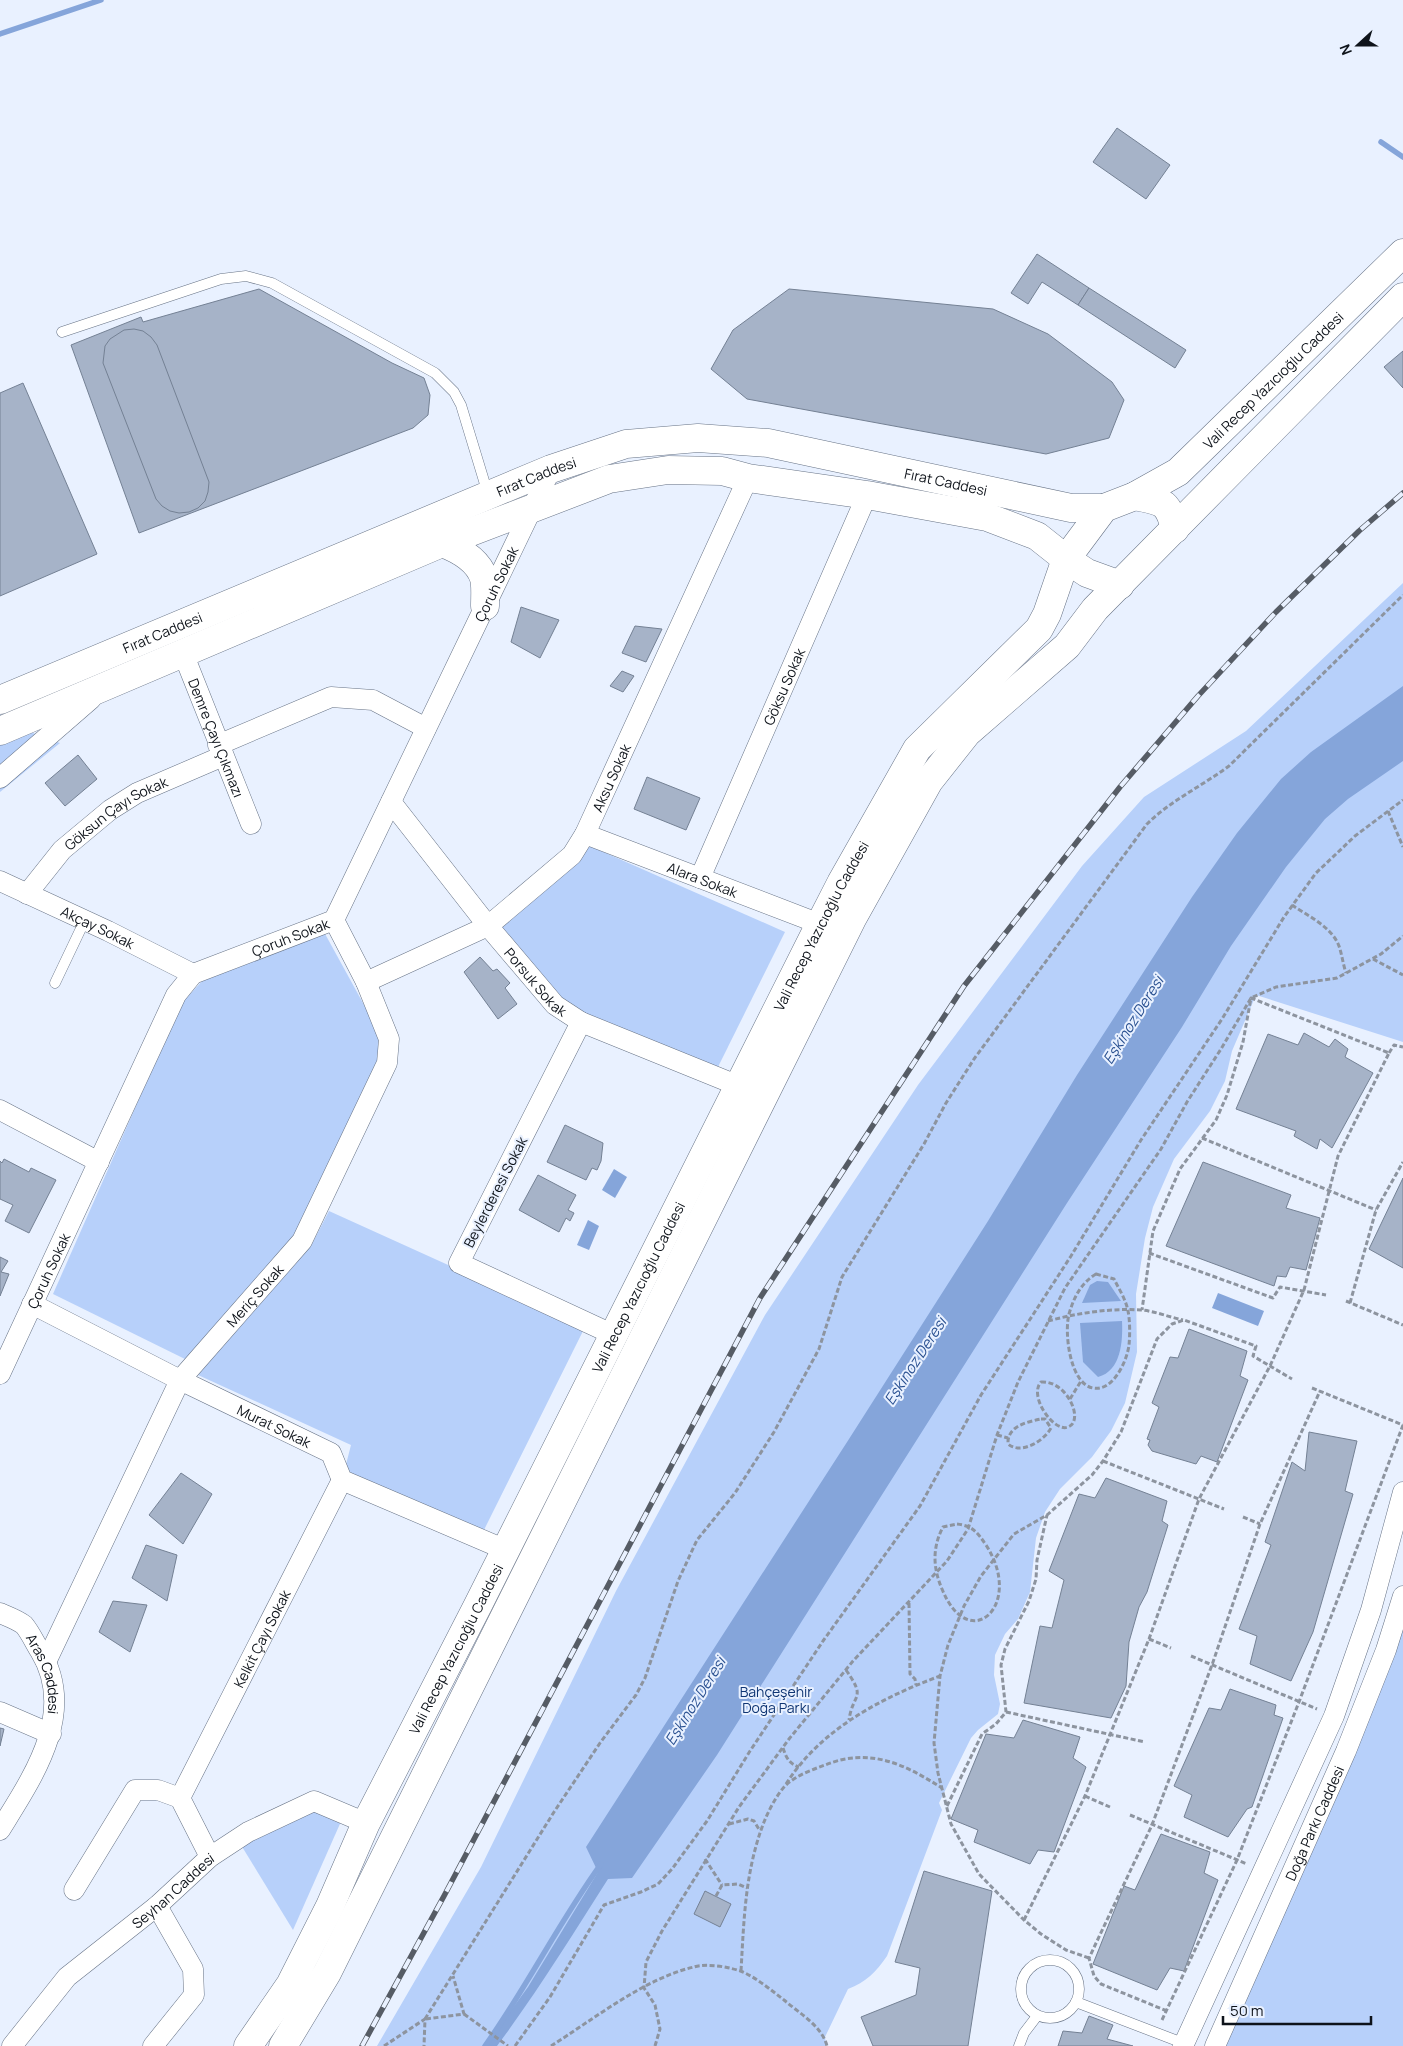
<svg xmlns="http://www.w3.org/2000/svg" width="1403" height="2046" font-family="Manrope,sans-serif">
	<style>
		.green { fill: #b7d0fa }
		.water { fill: #85a5da }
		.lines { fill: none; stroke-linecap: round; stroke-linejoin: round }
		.stream { stroke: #85a5da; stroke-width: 5.5 }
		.building { fill: #a6b3c8; stroke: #748194 }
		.service-casing { stroke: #677386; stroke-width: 11 }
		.minor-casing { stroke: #677386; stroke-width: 21 }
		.secondary-casing { stroke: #677386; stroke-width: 29 }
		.primary-casing { stroke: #677386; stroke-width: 29 }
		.path { stroke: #8d949f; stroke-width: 3; stroke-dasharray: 5 2.5; stroke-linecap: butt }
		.service { stroke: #fff; stroke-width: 10 }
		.minor { stroke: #fff; stroke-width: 20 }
		.secondary { stroke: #fff; stroke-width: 28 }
		.primary { stroke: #fff; stroke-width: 28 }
		.rail-casing { stroke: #565c65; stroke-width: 5.5 }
		.rail { stroke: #e9f1ff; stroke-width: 4; stroke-dasharray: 11; stroke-linecap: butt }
		.labels { text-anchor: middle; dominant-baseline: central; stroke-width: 4; stroke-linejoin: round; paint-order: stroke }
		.street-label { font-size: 14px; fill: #0e131a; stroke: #e9f1ff }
		.park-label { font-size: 14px; fill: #0f3573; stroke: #e9f1ff }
		.water-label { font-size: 15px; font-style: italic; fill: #295091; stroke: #e9f1ff }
	</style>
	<rect width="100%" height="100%" fill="#e9f1ff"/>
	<g class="green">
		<path d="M1403,583v459l-147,-47 -24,56 -7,30 -15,30 -36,48 -21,48 -8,31 -9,56 1,58 -12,51 -14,28 -19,26 -32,32 -15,23 -9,26 -6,54 -12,27 -13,15 -10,21 -1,20 6,29 -2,10 -20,16 -7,8 -32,65 3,7 -55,146c-11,16 -21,26 -39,33l-23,48 1,9h-449l104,-179 135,-276 149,-276 153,-230 164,-219 62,-69 102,-66z"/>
		<polygon points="30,732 60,743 0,792 0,745"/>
		<polygon points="583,843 785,932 715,1073 558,1002 498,926"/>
		<polygon points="324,932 380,1034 377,1061 293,1241 189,1361 53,1294 181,1004 203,980"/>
		<polygon points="329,1211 585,1327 478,1542 342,1480 351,1445 198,1375 311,1246"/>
		<polygon points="1403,1596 1403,2046 1215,2046"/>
		<polygon points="314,1806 343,1817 293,1930 241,1845"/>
	</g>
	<g class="water">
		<path d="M1403,686v75l-55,38 -23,20 -39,48 -55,79 -49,81 -115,176 -350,552 -85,123 -24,1c-36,57 -71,113 -111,167h-12l43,-59 70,-115 -12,-25 263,-408 139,-218 89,-146 115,-178 45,-64 44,-54 30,-27z"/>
		<polygon points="614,1169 627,1177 615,1198 602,1190"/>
		<polygon points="588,1220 599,1226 589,1250 577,1245"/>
		<polygon points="1097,1281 1108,1282 1121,1301 1082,1303 1090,1285"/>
		<polygon points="1218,1293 1264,1311 1258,1326 1212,1308"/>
		<path d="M1122,1321c1,20 -1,50 -24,56l-15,-15 -3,-39z"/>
	</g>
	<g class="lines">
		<g class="stream">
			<polyline points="0,34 101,0"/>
			<polyline points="1381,142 1403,157"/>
			<path d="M485,2046c42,-59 74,-124 116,-182"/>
		</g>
	</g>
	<g class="building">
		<polygon points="1117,128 1170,165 1146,199 1093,162"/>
		<polygon points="1037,254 1089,288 1078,305 1042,282 1028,304 1011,293"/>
		<polygon points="1089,288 1186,350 1175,368 1078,305"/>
		<polygon points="259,289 392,363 424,378 430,395 428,415 413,428 139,533 71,345 141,317 143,322"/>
		<polygon points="789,289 993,309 1048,334 1112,382 1124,400 1109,438 1046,454 747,399 711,369 733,330"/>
		<polygon points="134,329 143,331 151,337 157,345 209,482 208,492 205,501 198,508 189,512 179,513 170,511 162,506 156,499 103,363 105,346 110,339 124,330"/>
		<polygon points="1403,351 1403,388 1384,367"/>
		<polygon points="23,383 97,554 0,596 0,393"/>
		<polygon points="521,607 559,620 540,658 511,642"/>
		<polygon points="635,626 662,629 646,662 622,653"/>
		<polygon points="622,671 634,676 623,692 610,686"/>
		<polygon points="78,755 97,779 65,806 45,783"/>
		<polygon points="647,777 700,798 686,830 634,809"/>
		<polygon points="480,957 493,971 497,969 510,983 505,988 517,1004 498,1019 464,972"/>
		<polygon points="1304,1033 1329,1047 1335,1039 1348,1049 1345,1057 1373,1073 1332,1148 1320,1139 1317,1149 1294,1136 1296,1131 1236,1109 1268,1034 1298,1045"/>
		<polygon points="565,1125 603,1143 601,1161 597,1170 592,1168 586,1180 547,1162"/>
		<polygon points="4,1159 29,1172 31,1168 56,1180 29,1233 5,1221 13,1205 0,1199 0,1161 2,1163"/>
		<polygon points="1203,1162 1291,1195 1286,1208 1320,1218 1306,1270 1290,1267 1286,1277 1277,1276 1274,1286 1166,1246"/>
		<polygon points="538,1175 576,1195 568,1210 574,1213 570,1221 566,1218 559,1232 519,1210"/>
		<polygon points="1403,1178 1403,1268 1369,1249"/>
		<polygon points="0,1257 8,1261 1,1272 9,1274 0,1296"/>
		<polygon points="1189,1329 1247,1351 1240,1376 1248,1380 1217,1462 1201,1456 1196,1464 1152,1451 1148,1445 1150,1440 1147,1439 1159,1407 1152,1403 1170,1357 1178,1358"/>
		<polygon points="1309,1432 1357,1441 1345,1491 1353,1494 1313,1632 1291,1681 1250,1664 1257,1636 1239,1629 1271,1545 1265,1542 1292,1462 1305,1471"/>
		<polygon points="181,1473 212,1494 183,1544 149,1515"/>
		<polygon points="1106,1478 1167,1501 1162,1521 1168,1525 1147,1592 1139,1607 1129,1642 1126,1686 1111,1718 1024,1703 1040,1626 1052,1628 1064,1580 1049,1571 1079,1494 1095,1498"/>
		<polygon points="146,1545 177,1555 167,1601 132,1578"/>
		<polygon points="113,1601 147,1605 130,1652 99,1632"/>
		<polygon points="1230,1689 1276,1705 1274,1715 1283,1718 1252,1807 1247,1809 1228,1837 1184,1817 1192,1795 1174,1786 1209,1708 1221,1710"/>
		<polygon points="1023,1720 1080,1737 1073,1758 1086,1767 1054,1852 1038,1850 1030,1864 974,1842 978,1830 951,1819 986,1734 1014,1738"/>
		<polygon points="0,1728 4,1729 0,1746"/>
		<polygon points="1161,1834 1210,1852 1204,1873 1218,1880 1184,1971 1170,1968 1157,1990 1093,1964 1124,1886 1135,1890"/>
		<polygon points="924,1871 992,1891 968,2046 873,2046 861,2017 916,1995 920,1968 895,1962"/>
		<polygon points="705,1891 731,1904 720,1927 694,1914"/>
		<polygon points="1089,2016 1113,2025 1107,2039 1133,2046 1058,2046 1063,2031 1082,2033"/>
	</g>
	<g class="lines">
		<defs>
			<g id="service">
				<polyline points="62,332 221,279 246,276 272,283 435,373 454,392 461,405 488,494"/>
				<polyline points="55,983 85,920"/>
				<circle cx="1050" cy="1989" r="29"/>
				<polyline points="1076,2002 1188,2045"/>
				<polyline points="1019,2046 1024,2033 1037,2016"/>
			</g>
			<g id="minor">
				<path id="s1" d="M183,653l68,171"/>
				<polyline points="218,745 331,697 373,700 426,728"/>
				<polyline points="0,778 91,699"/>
				<path id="s2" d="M391,802l97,124 67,79 26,17 158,64"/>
				<path id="s3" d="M585,834l235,90"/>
				<path id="s4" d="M700,878l167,-383"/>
				<path id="s5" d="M0,881l108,50 85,43"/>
				<path id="s6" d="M27,894l35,-44 48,-40 27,-17 86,-37"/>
				<path id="s7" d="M366,982l122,-56 84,-71 13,-21 163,-356"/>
				<polyline points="581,1022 459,1263 614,1335"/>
				<polyline points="0,1110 99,1162"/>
				<path id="s8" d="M32,1304l148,76 151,73 11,27 164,70"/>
				<path id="s9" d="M0,1374l176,-379 17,-21 141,-54 217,-451"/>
				<path id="s10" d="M0,1613c7,3 18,7 24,12 6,7 11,18 16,26 38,62 -8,127 -40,179"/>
				<path id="s11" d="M46,1662l134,-282 122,-139 85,-178 2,-24 -23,-57 -32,-62"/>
				<polyline points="0,1712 51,1734"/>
				<path id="s12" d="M180,1798l162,-318"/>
				<polyline points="74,1890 135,1790 158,1790 180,1798 210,1857"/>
				<path id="s13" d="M12,2046l55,-69 90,-71 53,-49 38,-25 66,-31 52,22"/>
				<polyline points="153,2046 194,1995 193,1969 157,1906"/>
				<polyline points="1183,2046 1334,1716 1371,1610 1403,1492"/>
				<path id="s14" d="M1215,2046l131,-295 40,-101 17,-54"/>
			</g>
			<g id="secondary">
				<path d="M442,543c16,6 36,17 42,35 2,8 1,19 1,28"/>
				<path id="s15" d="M0,700l551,-231 75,-25 72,-6 70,5 303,65h33"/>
				<polyline points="0,731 442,543 609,479 668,470 722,471 748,478 867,495 987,517 1037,536 1066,559"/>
			</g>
			<g id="primary">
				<path d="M1135,496c27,6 33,4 40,33"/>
				<polyline points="1066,559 1087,573 1120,585"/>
				<path id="s16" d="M248,2046l42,-61 40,-79 36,-83 112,-218 342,-681 21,-41 76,-134 122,-120 8,-15 19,-55 38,-51 31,-12 43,-24 225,-219"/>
				<polyline points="283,2046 327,1973 852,919 929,781 967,733 1067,646 1095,609 1403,297"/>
			</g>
		</defs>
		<use href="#service" class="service-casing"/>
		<use href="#minor" class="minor-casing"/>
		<use href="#secondary" class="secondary-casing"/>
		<use href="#primary" class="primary-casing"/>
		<g class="path">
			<polyline points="1388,811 1403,847"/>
			<path d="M1292,905c16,11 40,22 47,41 3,9 4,18 7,27"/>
			<polyline points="1373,959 1403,975"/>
			<polyline points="1389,1053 1394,1045 1403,1047"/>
			<polyline points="1202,1138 1376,1210"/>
			<polyline points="1149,1253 1273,1298 1280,1287 1326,1295"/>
			<path d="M1096,1274l18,5c5,10 12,21 14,32 2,9 2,24 1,34 -2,16 -16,47 -36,43 -23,-4 -29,-55 -24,-74 5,-17 12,-31 27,-40z"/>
			<polyline points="1346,1301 1403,1325"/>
			<polyline points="1350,1303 1376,1210 1403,1162"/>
			<path d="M1048,1321c30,-8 62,-13 93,-11 13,1 28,7 42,10"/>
			<path d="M1041,1382c26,-2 44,39 27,45 -14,6 -40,-31 -27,-45z"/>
			<polyline points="1312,1388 1403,1425"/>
			<polyline points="1070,1399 1081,1381"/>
			<path d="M1041,1419h4l6,9c-7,13 -30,27 -43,16 -1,-18 19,-22 33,-25z"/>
			<polyline points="997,1435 1008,1438"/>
			<polyline points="1103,1461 1224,1509"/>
			<polyline points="1243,1517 1260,1524"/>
			<path d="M957,1524c16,2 20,8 29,21 39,60 -17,111 -44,44 -9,-21 -10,-41 1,-62z"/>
			<polyline points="909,1603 910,1674 915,1679 916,1685"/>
			<polyline points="1149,1639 1171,1648"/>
			<polyline points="1191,1656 1317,1709"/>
			<path d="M846,1670c21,30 7,22 3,50"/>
			<polyline points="1006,1712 1145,1742"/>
			<path d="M783,1748c3,9 6,16 16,19"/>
			<path d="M786,1784c35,-55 95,-86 154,-108"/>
			<polyline points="1085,1796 1110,1807"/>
			<polyline points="947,1806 982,1734 996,1724 1006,1712 1001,1665 1005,1649 1029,1601 1036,1579 1037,1560 1047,1515"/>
			<polyline points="1130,1815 1247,1864"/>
			<polyline points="729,1824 748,1819 754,1821 760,1831"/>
			<polyline points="705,1859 722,1885"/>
			<polyline points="716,1896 722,1885 738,1884 747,1888"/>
			<polyline points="1024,1920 1085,1796 1149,1639 1199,1499 1270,1366 1304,1290 1338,1156 1389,1053 1251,998 1243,1042 1227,1095 1216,1120 1180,1169 1153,1231 1142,1310"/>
			<polyline points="1089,1958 1066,1950 1041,1934 1024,1920 979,1874 951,1824 938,1773 934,1743 940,1676 948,1645 964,1606 981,1576 1014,1534 1047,1515 1092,1475 1103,1461 1121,1432 1157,1339 1172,1324 1184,1320 1256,1346 1253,1356 1292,1379"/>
			<path d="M741,1971c3,-52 4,-100 23,-149 5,-12 12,-26 21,-36 10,-10 26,-16 40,-21 45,-18 79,-1 117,23"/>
			<polyline points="1167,2011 1101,1984 1094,1976 1089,1958 1152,1825 1212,1665 1260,1524 1320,1391"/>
			<polyline points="464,2014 508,2046"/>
			<path d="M425,2019l129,-207 46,-69 36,-48 9,-17 33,-97 19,-41 38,-47 39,-61 45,-83 23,-72 82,-133 22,-41 28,-44 173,-235c23,-23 55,-38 82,-58l174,-171"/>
			<polyline points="426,2019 464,2014 453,1976"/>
			<polyline points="1162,2020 1237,1860 1299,1702 1403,1425"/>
			<polyline points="384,2046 425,2019 424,2046"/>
			<polyline points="515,2046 550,1997 604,1905 641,1892 658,1884 672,1869 707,1821 750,1751 823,1641 920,1506 981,1395 1071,1256 1141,1140 1222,1019 1284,917 1316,873 1355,836 1403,800"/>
			<path d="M551,2046c43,-27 94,-68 143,-79 13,-4 36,0 49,5 15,7 28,18 41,28 15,13 38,26 43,46"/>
			<polyline points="655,2046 660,2029 655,2005 644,1988 646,1962 662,1931 739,1807 789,1739 853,1661 947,1561 968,1529 997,1435 1018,1382 1065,1288 1161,1149 1187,1102 1221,1049 1251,998 1276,987 1337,978 1381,954 1403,936"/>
		</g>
		<use href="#service" class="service"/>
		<use href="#minor" class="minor"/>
		<use href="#secondary" class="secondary"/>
		<use href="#primary" class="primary"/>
		<defs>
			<polyline id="rail" points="362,2046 444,1896 760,1298 964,986 1120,787 1198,696 1276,612 1359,531 1403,493"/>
		</defs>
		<use href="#rail" class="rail-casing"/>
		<use href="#rail" class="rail"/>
	</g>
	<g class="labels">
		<g class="street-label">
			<text stroke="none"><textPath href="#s16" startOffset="1985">Vali Recep Yazıcıoğlu Caddesi</textPath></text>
			<text stroke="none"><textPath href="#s15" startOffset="581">Fırat Caddesi</textPath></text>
			<text stroke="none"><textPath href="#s15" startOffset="1001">Fırat Caddesi</textPath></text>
			<text stroke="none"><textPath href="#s9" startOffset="969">Çoruh Sokak</textPath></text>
			<text stroke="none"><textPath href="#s15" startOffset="176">Fırat Caddesi</textPath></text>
			<text stroke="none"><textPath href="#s4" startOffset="209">Göksu Sokak</textPath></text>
			<text stroke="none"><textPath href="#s1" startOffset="91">Demre Çayı Çıkmazı</textPath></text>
			<text stroke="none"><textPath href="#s7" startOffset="331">Aksu Sokak</textPath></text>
			<text stroke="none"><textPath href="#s6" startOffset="122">Göksun Çayı Sokak</textPath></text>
			<text stroke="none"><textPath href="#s3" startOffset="126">Alara Sokak</textPath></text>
			<text stroke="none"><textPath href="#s16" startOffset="1259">Vali Recep Yazıcıoğlu Caddesi</textPath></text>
			<text stroke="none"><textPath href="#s5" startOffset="108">Akçay Sokak</textPath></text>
			<text stroke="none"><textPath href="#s9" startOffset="549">Çoruh Sokak</textPath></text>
			<text stroke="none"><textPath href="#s2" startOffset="231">Porsuk Sokak</textPath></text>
			<text transform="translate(495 1192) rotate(-63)">Beylerderesi Sokak</text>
			<text stroke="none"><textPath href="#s9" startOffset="114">Çoruh Sokak</textPath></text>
			<text stroke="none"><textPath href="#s16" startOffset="854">Vali Recep Yazıcıoğlu Caddesi</textPath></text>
			<text stroke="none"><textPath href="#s11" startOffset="425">Meriç Sokak</textPath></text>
			<text stroke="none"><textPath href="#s8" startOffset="271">Murat Sokak</textPath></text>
			<text stroke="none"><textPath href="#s12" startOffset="179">Kelkit Çayı Sokak</textPath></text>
			<text stroke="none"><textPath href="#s16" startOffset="449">Vali Recep Yazıcıoğlu Caddesi</textPath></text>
			<text stroke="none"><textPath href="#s10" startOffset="81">Aras Caddesi</textPath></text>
			<text stroke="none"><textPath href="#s14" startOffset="244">Doğa Parkı Caddesi</textPath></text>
			<text stroke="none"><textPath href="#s13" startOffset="225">Seyhan Caddesi</textPath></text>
		</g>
		<g class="park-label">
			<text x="776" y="1691">Bahçeşehir<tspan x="776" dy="16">Doğa Parkı</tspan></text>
		</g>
		<g class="water-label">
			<text transform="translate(1133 1020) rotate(-58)">Eşkinoz Deresi</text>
			<text transform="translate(915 1361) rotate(-57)">Eşkinoz Deresi</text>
			<text transform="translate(695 1701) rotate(-58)">Eşkinoz Deresi</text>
		</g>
	</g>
	<g transform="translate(1358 45) rotate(249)" stroke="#e9f1ff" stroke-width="4" paint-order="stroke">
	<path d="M0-4L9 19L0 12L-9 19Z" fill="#0e131a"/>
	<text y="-8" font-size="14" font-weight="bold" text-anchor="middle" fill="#0e131a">N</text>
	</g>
	<path d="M1223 2016v8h148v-8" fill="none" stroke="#0e131a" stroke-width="2.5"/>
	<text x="1230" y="2016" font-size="15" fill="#0e131a" stroke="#e9f1ff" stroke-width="4" paint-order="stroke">50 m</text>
</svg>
